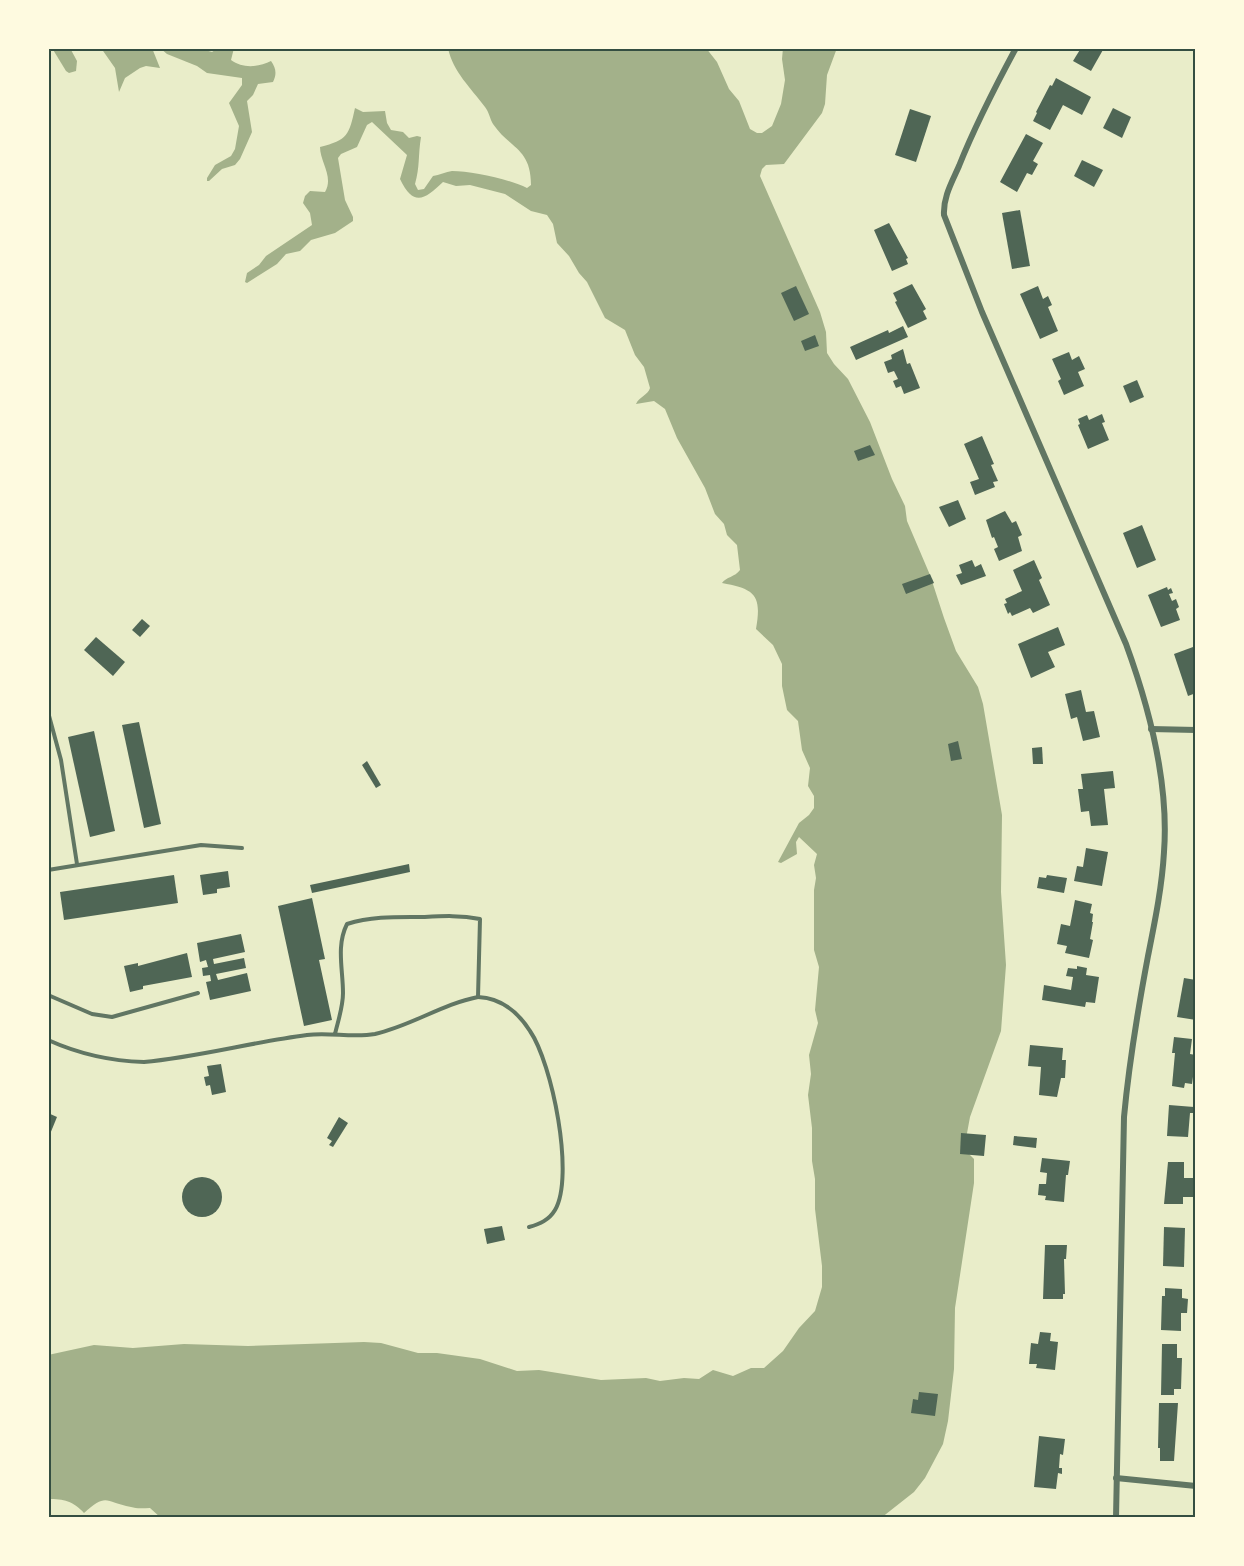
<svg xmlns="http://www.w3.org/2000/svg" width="1244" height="1566" font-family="Helvetica,sans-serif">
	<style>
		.water { fill: #a3b18a }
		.building { fill: #4f6655 }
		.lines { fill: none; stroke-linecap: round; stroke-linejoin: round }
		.service { stroke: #617663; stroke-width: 4 }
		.minor { stroke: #617663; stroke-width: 6 }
		.neatline { fill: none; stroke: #344e41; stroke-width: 2 }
	</style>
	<rect width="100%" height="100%" fill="#e9edc9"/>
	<g class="water">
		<polygon points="52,48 70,48 77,61 76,71 69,73 66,71"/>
		<polygon points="101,48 133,50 135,48 152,48 160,68 146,66 140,68 125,78 119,92 115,68"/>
		<path d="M160,48h38l14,4 6,-4h16l-3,12c12,9 28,7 40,1 5,7 6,13 2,21l-15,2 -5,11 -6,6 5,31 -12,27 -5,6 -13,4 -13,12h-2v-3l8,-13 16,-9 4,-7 4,-23 -10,-23 13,-18v-7l-35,-5 -10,-7 -30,-12z"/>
		<path d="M448,48h258l11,14 12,27 10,12 11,28 7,4h5l10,-7 9,-22 4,-24 -3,-21 1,-11h54l-10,27 -2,29 -3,9 -38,51 -18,1 -4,4 -2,7 60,136 6,20 1,21 7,11 14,15 22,43 22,57 13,27 2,15 23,54 14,43 12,33 22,36 5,17 19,111 -1,77 5,73 -5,66 -31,86 -5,27 1,7 8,8v24l-19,125 -1,61 -6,52 -5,23 -18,34 -11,14 -33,26h-720l-11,-10c-6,0 -13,1 -19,-1 -26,-5 -24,-15 -47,6 -11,-12 -20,-14 -36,-14v-144l46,-10 39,3 51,-4 64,2 116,-4 17,1 37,10h19l43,6 37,12 22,-1 62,10 45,-2 14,3 24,-3 15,1 14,-9 20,6 18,-8h13l19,-17 16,-23 16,-17 7,-24v-21l-7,-57v-30l-3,-18v-33l-4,-33 3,-21 -2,-19 9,-32 -3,-13 4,-43 -5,-17v-60l2,-12 -2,-13 3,-11 -18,-17 -3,5 1,12 -16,9 -3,-1 21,-39 10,-8 5,-7v-12l-6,-10 2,-18 -8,-18 -4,-29 -11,-11 -5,-24v-22l-9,-19 -17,-16c6,-34 -1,-40 -34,-46 4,-6 13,-6 18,-13l-3,-25 -10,-10 -3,-11 -9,-10 -10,-26 -28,-50 -12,-29 -11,-8 -18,3c3,-7 12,-9 14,-16l-6,-21 -9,-12 -10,-25 -20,-12 -18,-36 -8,-9 -10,-17 -12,-13 -4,-19 -6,-9 -16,-4 -26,-17 -35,-9 -14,1 -13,-4c-18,17 -29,26 -43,-3l7,-24 -35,-33 -5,3 -10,22 -16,7 -3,4 7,42 8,17v4l-18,12 -24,7 -11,11 -14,3 -9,10 -30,19 -2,-1 2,-9 12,-8 7,-9 46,-31 -2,-12 -7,-10 2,-7 5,-5 15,1c9,-15 -5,-30 -5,-45 28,-7 29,-12 35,-39l8,4 22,-1 2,12 4,7 12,2 6,6 8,-2 4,1c-3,18 -1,30 -6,47l3,6 6,-1 9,-13c6,-1 13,-4 19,-5 19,0 57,8 75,17l4,-3c0,-37 -21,-36 -38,-61 -3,-5 -4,-12 -8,-17 -14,-19 -32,-35 -37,-59z"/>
	</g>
	<g class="building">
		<polygon points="1081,48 1104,48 1091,71 1073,61"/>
		<polygon points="1056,78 1091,97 1082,115 1063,105 1050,130 1033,121 1037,113 1036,112 1050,85 1052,86"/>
		<polygon points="1113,108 1131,117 1122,138 1103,128"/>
		<polygon points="910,109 931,116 916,162 895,155"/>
		<polygon points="1026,134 1043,143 1033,161 1038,164 1032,175 1027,173 1017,192 1000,182"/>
		<polygon points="1082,160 1103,170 1094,187 1074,176"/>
		<polygon points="1020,210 1030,266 1012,269 1002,213"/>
		<polygon points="889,223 908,258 906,259 908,264 892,271 874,230"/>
		<polygon points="912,284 926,309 923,311 927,319 908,328 895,302 897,301 893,293"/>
		<polygon points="796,286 809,314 794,321 781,293"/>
		<polygon points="1038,286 1043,299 1048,296 1052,305 1048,307 1058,331 1040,339 1020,294"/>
		<polygon points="903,326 908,337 856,360 850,347 888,330 889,333"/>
		<polygon points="815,335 819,346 805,351 801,341"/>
		<polygon points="903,349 907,364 910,363 920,388 904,394 901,386 896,388 893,381 898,379 894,371 888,373 884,362 892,359 891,355"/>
		<polygon points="1069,352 1072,360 1079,356 1085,369 1078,372 1084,386 1064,395 1058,381 1061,379 1052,359"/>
		<polygon points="1137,380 1144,397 1130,403 1123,386"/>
		<polygon points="1102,414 1105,422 1102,423 1109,440 1088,449 1078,425 1080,424 1078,419 1087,415 1089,420"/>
		<polygon points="982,436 994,464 991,465 998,481 993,482 995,487 975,495 970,482 979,479 964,444"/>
		<polygon points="870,445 875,455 858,461 854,451"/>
		<polygon points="958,500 966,519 949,527 939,507"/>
		<polygon points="1005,511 1012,523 1016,521 1022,535 1018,537 1022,551 999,561 994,549 998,547 994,537 992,538 986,520"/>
		<polygon points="1142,525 1156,560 1137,568 1123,533"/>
		<polygon points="972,560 975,567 981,564 986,576 961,585 956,575 962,573 959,565"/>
		<polygon points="1034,560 1042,578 1039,580 1050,605 1033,613 1030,608 1012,616 1010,612 1008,614 1004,604 1007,603 1005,599 1022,591 1013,570"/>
		<polygon points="930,574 934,583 906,594 902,584"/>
		<polygon points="1167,587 1168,590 1171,588 1173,593 1169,594 1172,601 1176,599 1179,607 1176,609 1180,620 1161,627 1148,595"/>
		<polygon points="142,619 150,626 140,637 132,630"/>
		<polygon points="1058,627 1065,645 1048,652 1055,667 1031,678 1018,644"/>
		<polygon points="96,637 125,662 113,676 84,650"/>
		<polygon points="1193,647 1196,657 1196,693 1188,696 1174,654"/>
		<polygon points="1081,690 1086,712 1094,711 1100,737 1083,741 1077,717 1071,719 1065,694"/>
		<polygon points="139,722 161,824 144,828 122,725"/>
		<polygon points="94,731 115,831 90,837 68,737"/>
		<polygon points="958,741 962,759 951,761 948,744"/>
		<polygon points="1042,747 1043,764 1033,764 1032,748"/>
		<polygon points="367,761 381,785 376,788 362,765"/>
		<polygon points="1113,771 1115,788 1104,789 1108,825 1091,826 1089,811 1081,812 1078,789 1083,789 1081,774"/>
		<polygon points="1086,848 1108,852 1102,886 1074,881 1077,866 1083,867"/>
		<polygon points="409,864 410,872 312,893 310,885"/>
		<polygon points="228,871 230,887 217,889 217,893 203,895 200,875"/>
		<polygon points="174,875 178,903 64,920 60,892"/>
		<polygon points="1047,875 1067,878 1064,893 1037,888 1039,877 1046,878"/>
		<polygon points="312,898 325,959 319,960 332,1020 304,1026 278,906"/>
		<polygon points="1075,900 1092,904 1090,913 1093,914 1092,922 1093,922 1090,939 1093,940 1089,958 1065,953 1067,946 1057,944 1061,924 1070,926"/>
		<polygon points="241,934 245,952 213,959 214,964 244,958 246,968 216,974 218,980 247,973 251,991 210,1000 206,982 211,981 210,975 203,976 202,968 208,967 206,960 200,962 197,943"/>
		<polygon points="187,953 192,977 143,986 143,989 130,992 124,966 138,963 138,966"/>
		<polygon points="1077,966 1087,968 1086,975 1099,977 1095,1003 1086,1002 1085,1007 1042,1000 1044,985 1071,990 1073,977 1066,976 1068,968 1077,969"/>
		<polygon points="1184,978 1196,980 1196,1020 1177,1017"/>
		<polygon points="1174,1037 1192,1039 1190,1054 1196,1055 1192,1084 1185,1083 1184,1088 1172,1086 1175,1053 1172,1053"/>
		<polygon points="1030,1045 1063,1048 1062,1060 1066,1060 1065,1078 1061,1078 1057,1097 1039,1095 1041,1067 1028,1066"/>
		<polygon points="221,1064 226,1092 212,1095 210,1085 206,1086 204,1077 209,1076 207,1066"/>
		<polygon points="1169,1105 1194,1107 1193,1113 1190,1113 1188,1137 1167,1136"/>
		<polygon points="48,1113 57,1117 48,1139"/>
		<polygon points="339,1117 348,1123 333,1147 329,1145 332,1141 327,1138"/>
		<polygon points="961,1133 986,1135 984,1156 960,1154"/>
		<polygon points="1014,1136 1037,1138 1036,1148 1013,1145"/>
		<polygon points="1042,1158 1070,1161 1068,1175 1066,1175 1064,1202 1045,1200 1046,1196 1038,1195 1039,1184 1046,1184 1047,1173 1040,1172"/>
		<polygon points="1168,1162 1184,1162 1184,1178 1196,1178 1196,1197 1183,1197 1183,1204 1164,1204"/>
		<circle cx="202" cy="1197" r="20"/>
		<polygon points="502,1226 505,1240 487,1244 484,1229"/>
		<polygon points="1164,1227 1185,1228 1184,1267 1163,1266"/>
		<polygon points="1045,1245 1067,1245 1066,1259 1064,1259 1065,1294 1063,1294 1063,1299 1043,1299"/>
		<polygon points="1165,1288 1182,1289 1182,1298 1188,1299 1187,1313 1181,1313 1181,1331 1161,1330 1162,1296 1165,1296"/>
		<polygon points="1040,1332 1051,1333 1050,1341 1058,1342 1055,1370 1036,1368 1037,1364 1029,1364 1031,1343 1038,1344"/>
		<polygon points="1162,1344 1177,1344 1177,1358 1182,1358 1181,1389 1174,1389 1174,1395 1161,1395"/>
		<polygon points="919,1392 938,1394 935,1416 911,1413 913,1399 918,1400"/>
		<polygon points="1159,1403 1178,1403 1174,1461 1160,1461 1160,1448 1158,1448"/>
		<polygon points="1039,1436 1065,1439 1063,1455 1060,1454 1059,1468 1062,1468 1062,1474 1058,1473 1056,1489 1034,1487"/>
	</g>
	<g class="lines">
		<g class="service">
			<polyline points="48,712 61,760 77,864"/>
			<polyline points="48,870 201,845 242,848"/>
			<polyline points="48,995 92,1014 112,1017 198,993"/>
			<path d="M478,997c23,1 40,15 52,34 22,32 45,145 25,179 -6,10 -15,14 -26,17"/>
			<path d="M48,1040c31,14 62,21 96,22 54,-5 108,-20 163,-27 22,-3 46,3 68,-1 36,-8 67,-30 103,-37l2,-78c-20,-4 -37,-3 -57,-2 -26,0 -51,-1 -76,7 -11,22 -4,45 -4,69 0,14 -5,28 -8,41"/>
		</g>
		<g class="minor">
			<path d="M1016,48c-21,39 -41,78 -57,118 -7,16 -16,31 -15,49l38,97 144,332c23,63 43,141 38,208 -2,35 -9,69 -16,104 -10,53 -19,107 -24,161l-8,401"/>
			<polyline points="1151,729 1196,730"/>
			<polyline points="1116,1478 1196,1486"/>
		</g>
	</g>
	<rect width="1244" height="1566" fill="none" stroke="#fefae0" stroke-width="99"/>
	<rect x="50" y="50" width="1144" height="1466" class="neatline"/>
</svg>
